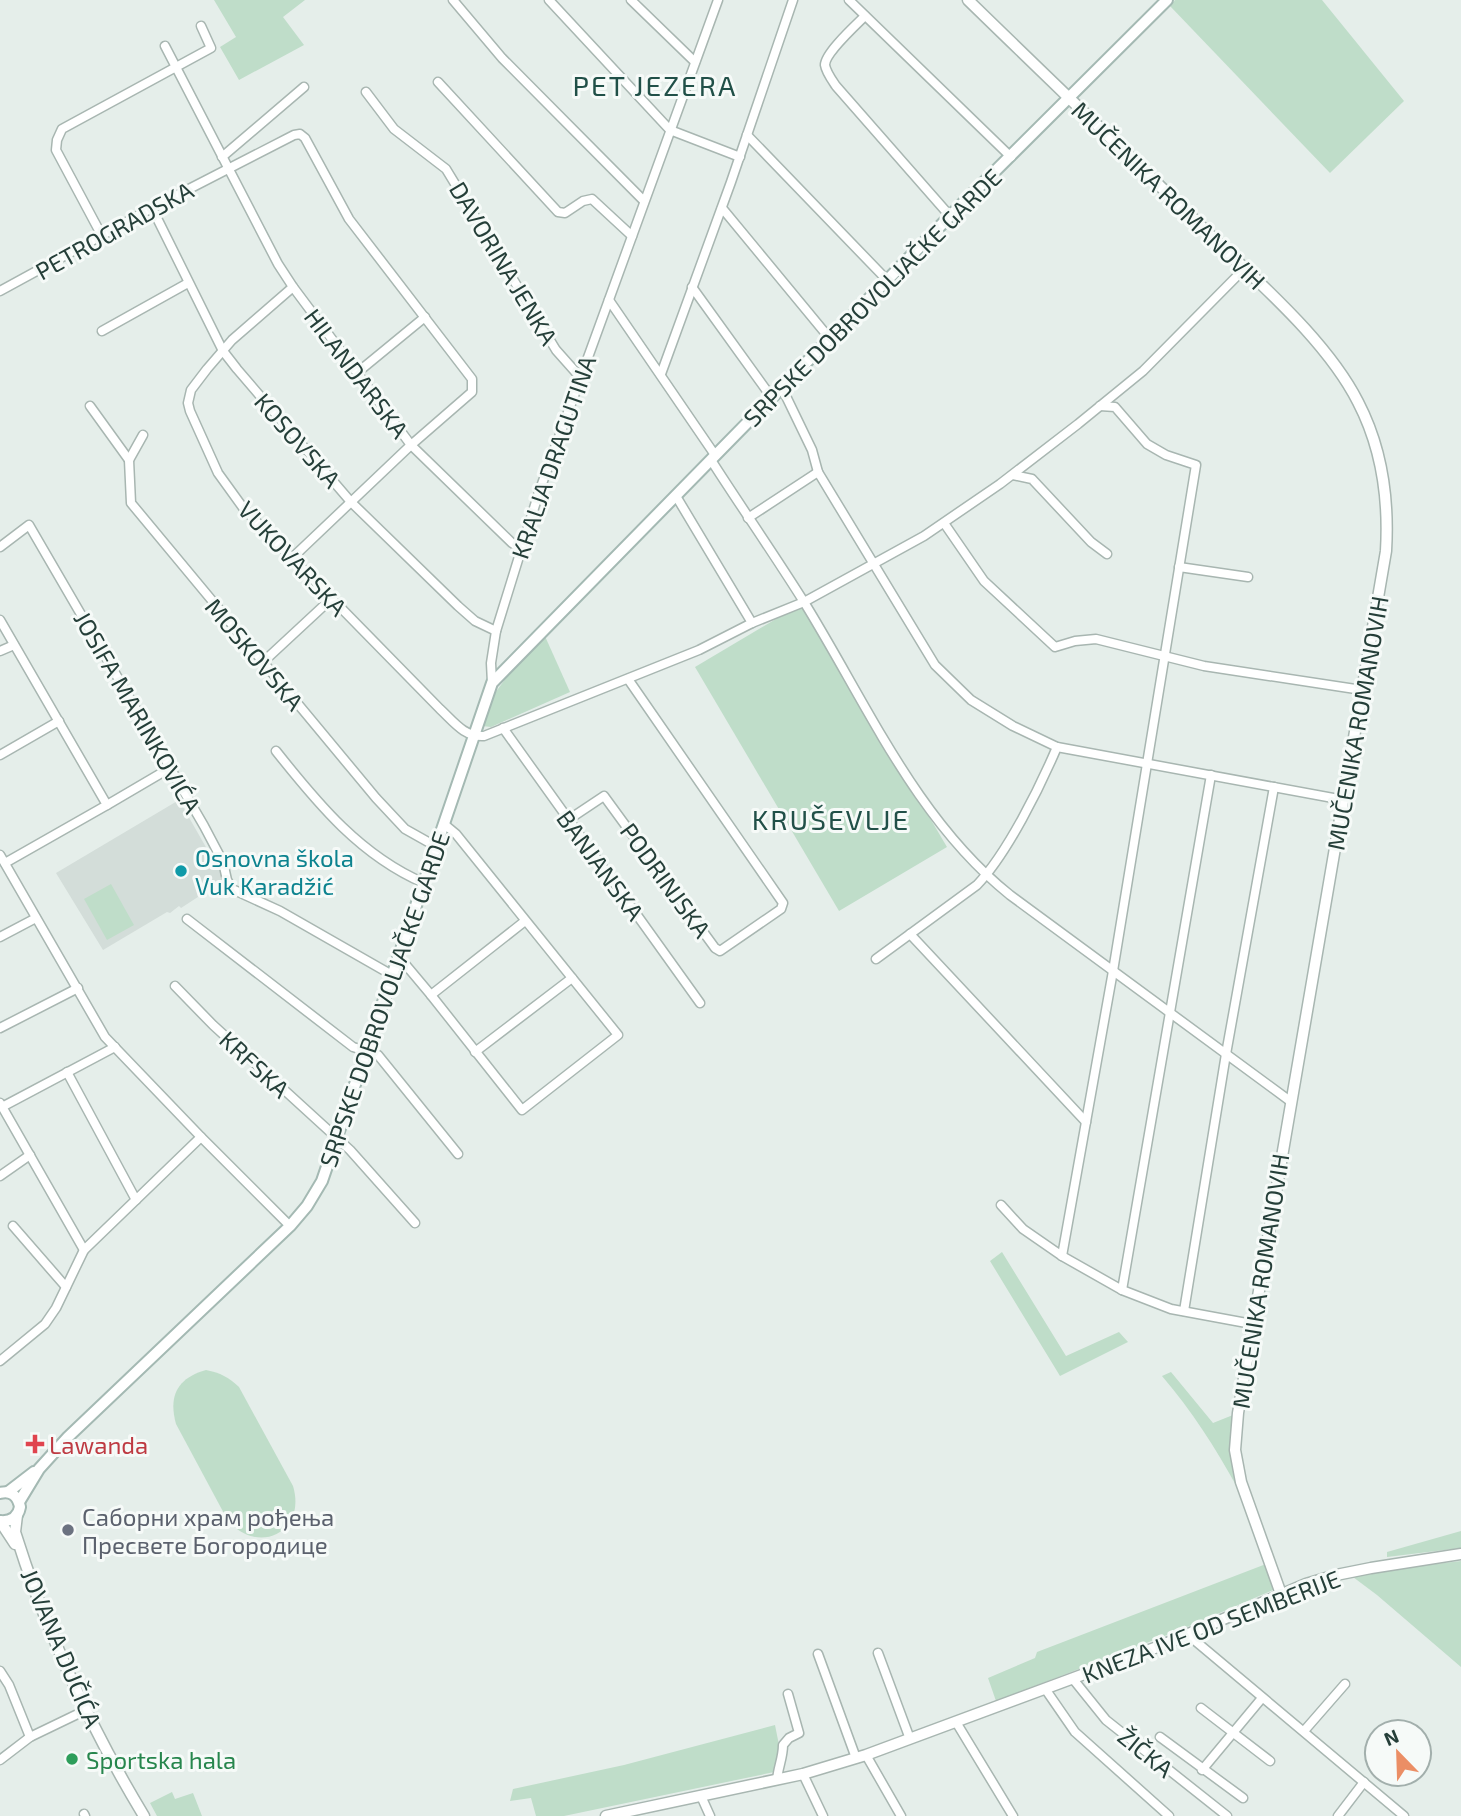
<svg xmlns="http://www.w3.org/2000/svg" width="1461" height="1816" font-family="'Exo 2',sans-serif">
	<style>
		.built { fill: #d3ddd9 }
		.green { fill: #bfddc9 }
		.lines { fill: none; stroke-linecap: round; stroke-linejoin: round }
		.minor-casing { stroke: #a8b6b1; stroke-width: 11 }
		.tertiary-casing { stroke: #a8b6b1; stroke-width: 13 }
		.secondary-casing { stroke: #a4b9b3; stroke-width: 14 }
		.minor { stroke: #fff; stroke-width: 8 }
		.tertiary { stroke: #fff; stroke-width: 10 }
		.secondary { stroke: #fff; stroke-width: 10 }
		.culture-dot { fill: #0f9aa8; stroke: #f6faf8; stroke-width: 2.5 }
		.health-dot { fill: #e0444e; stroke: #f6faf8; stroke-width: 2.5 }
		.worship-dot { fill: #6b7280; stroke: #f6faf8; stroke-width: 2.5 }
		.leisure-dot { fill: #2e9e5b; stroke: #f6faf8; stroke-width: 2.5 }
		.labels { text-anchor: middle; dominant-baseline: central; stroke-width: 6; stroke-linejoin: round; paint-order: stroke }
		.street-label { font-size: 24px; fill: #253f39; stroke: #f6faf8 }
		.culture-label { font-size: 24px; fill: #0d838f; stroke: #f6faf8; text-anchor: start }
		.health-label { font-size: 24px; fill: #be3a42; stroke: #f6faf8; text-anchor: start }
		.worship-label { font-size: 24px; fill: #5b616d; stroke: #f6faf8; text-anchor: start }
		.leisure-label { font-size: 24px; fill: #27864d; stroke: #f6faf8; text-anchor: start }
		.quarter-label { font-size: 28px; letter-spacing: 2px; fill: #215048; stroke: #f6faf8 }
	</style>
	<rect width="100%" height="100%" fill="#e5eeea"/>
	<polygon class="built" points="179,800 223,877 221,882 181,908 179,906 170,913 167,912 103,950 56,873"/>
	<g class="green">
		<polygon points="214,0 305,0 283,17 304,45 239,80 220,47 236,37"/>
		<polygon points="1175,0 1322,0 1404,101 1330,173 1170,6"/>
		<polygon points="803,603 947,847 839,911 695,667"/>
		<polygon points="544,634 570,692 491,727 482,726 495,693 519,660"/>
		<polygon points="111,884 134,925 107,940 84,899"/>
		<polygon points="1002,1252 1066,1356 1119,1332 1128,1342 1060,1376 990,1261"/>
		<path d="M206,1370c15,3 22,7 33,17l54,99c14,46 -36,71 -66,33l-51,-95c-8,-29 2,-46 30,-54z"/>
		<path d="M1171,1372l42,51 20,-8 -1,36 5,36c-22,-40 -45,-76 -75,-111z"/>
		<polygon points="1461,1531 1461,1548 1387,1557 1387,1552"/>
		<polygon points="1461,1561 1461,1667 1377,1595 1353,1577 1394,1569"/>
		<polygon points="1266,1564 1273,1590 1180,1630 996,1701 988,1678 1035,1658 1037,1652"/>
		<polygon points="775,1725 784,1770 564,1816 536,1816 531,1798 510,1801 513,1789 624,1765"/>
		<polygon points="172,1792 175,1799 193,1793 202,1816 157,1816 150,1803"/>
	</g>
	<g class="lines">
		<defs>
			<g id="minor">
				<polyline points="453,0 502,58 644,201"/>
				<polyline points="549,0 670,130 740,157"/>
				<polyline points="631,0 695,62"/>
				<polyline points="849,0 1011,157"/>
				<path d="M865,16c-9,9 -40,37 -40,49 1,7 7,15 11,21l114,130"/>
				<polyline points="165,46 278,264 293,287 411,445 512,543 521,549"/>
				<polyline points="438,82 558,212 565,213 583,201 592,199 632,236"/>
				<polyline points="366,92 394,129 446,169 556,350 580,377"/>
				<polyline points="747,135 887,280"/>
				<polyline points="222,157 304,87"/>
				<polyline points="152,208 223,351 237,369 351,502 458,606 475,621 496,631"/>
				<polyline points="722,208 831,340"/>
				<polyline points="102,236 56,150 57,140 62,129 211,48 201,26"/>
				<path d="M293,287l-61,53 -25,29 -16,21 -3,13 2,8 28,62 26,36 196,200c14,13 24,28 44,27l215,-86 53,-27 52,-21 120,-66 76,-52 78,-60 65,-53 102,-103"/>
				<polyline points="692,287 772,398"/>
				<polyline points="0,291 152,208 294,135 300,134 305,138 349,219 472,379 472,392 411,445 291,559"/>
				<polyline points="609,300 715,455"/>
				<polyline points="102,331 188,283"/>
				<polyline points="358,372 425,317"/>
				<polyline points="661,374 731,182 793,0"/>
				<polyline points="782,388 812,450 818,472"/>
				<polyline points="90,406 129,460"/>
				<polyline points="143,435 129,460 131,503 376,798 405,829 437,847"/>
				<path d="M711,460c30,47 63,94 93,142 62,100 112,218 206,293l280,206"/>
				<polyline points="1013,475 1032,479 1091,542 1107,554"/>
				<polyline points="676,496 752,623"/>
				<polyline points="748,518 818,472 935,665 971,700 1013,726 1057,747 1344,800"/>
				<polyline points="944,523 984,581 1055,647 1075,641 1096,639 1204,666 1362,690"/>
				<polyline points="0,547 29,525 204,826 223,862 227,880 232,889 280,911 392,975"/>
				<polyline points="1179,567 1248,577"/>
				<polyline points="0,620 107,805 5,863"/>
				<polyline points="0,651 14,645"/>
				<polyline points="262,663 331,599"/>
				<polyline points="492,683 491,663 496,631 539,492 718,0"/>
				<polyline points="503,728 700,1003"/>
				<path d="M276,751c42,53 85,105 148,132"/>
				<polyline points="0,755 59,721"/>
				<polyline points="107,805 170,768"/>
				<polyline points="568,820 604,796 715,948 720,951 781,909 783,903 628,679"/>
				<polyline points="0,855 105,1037 201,1137 290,1226"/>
				<polyline points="187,919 353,1047 378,1055 458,1154"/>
				<polyline points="910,934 1086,1122"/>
				<polyline points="0,937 36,918"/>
				<path d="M876,959l101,-74c30,-31 63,-98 80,-138"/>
				<polyline points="398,960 405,964 431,995 522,1110 618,1035 456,834 444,824"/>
				<polyline points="175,986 213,1025 350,1150 415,1223"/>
				<polyline points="431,995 525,921"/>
				<polyline points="0,1028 78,988"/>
				<polyline points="475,1052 572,978"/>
				<polyline points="67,1072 136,1200"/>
				<polyline points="0,1103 84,1250"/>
				<polyline points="2,1107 115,1047"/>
				<polyline points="0,1176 30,1155"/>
				<polyline points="1001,1205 1023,1229 1062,1256 1122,1290 1171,1309 1252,1324"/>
				<polyline points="13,1226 66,1287"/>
				<polyline points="1062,1256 1113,971 1196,465 1166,455 1147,444 1115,407 1100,406"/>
				<polyline points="1122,1290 1211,775"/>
				<polyline points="1184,1311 1226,1054 1274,787"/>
				<polyline points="0,1361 45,1324 56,1308 84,1250 201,1137"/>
				<polyline points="1187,1634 1404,1816"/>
				<polyline points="878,1653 910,1739"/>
				<polyline points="818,1654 856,1758"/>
				<polyline points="0,1671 9,1685 30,1737"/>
				<polyline points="1073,1679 1106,1720 1227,1816"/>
				<polyline points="1046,1690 1075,1732 1169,1816"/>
				<polyline points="1201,1708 1270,1761"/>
				<polyline points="956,1722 1013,1816"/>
				<polyline points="1304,1731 1345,1684"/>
				<polyline points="1160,1737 1243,1798"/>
				<polyline points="866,1755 901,1816"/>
				<polyline points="0,1760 30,1737 86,1710"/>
				<polyline points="1202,1770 1262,1698"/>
				<polyline points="803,1774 823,1816"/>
				<path d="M777,1780c1,-13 6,-22 6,-35l6,-7 10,-5 -11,-39"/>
				<polyline points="701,1796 710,1816"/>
				<polyline points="84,1814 85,1816"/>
				<polyline points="1338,1816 1364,1782"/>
			</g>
			<g id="tertiary">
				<path d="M968,0c81,79 163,157 243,236 49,48 116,105 147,166 24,46 31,98 28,149l-148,862 -3,37 6,32 40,112"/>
				<path d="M17,1515l-2,17c31,99 75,195 129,284"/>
				<polyline points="0,1521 15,1544"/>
				<polyline points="606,1816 803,1774 866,1755 1160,1646 1306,1584 1336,1575 1371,1568 1461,1554"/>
			</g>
			<g id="secondary">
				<polyline points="8,1492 34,1472"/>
				<path d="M0,1493c11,-3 18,3 20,14 -2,11 -10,15 -20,14"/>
				<polyline points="19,1502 39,1469 68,1437 290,1226 307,1206 322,1181 492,683 950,216 1167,0"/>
			</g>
		</defs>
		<use href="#minor" class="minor-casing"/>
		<use href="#tertiary" class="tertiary-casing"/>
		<use href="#secondary" class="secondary-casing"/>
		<use href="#minor" class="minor"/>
		<use href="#tertiary" class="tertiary"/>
		<use href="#secondary" class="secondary"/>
	</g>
	<circle class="culture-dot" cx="181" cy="871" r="7"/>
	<path class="health-dot" d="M31.5 1433.5h7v7h7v7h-7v7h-7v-7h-7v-7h7z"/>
	<circle class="worship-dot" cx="68" cy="1530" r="7"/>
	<circle class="leisure-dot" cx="72" cy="1759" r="7"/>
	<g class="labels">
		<g class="street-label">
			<text transform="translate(1169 195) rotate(44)">MUČENIKA ROMANOVIH</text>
			<text transform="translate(114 230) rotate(-29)">PETROGRADSKA</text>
			<text transform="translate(504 263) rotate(59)">DAVORINA JENKA</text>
			<text transform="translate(872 297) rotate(-45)">SRPSKE DOBROVOLJAČKE GARDE</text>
			<text transform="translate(357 373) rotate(53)">HILANDARSKA</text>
			<text transform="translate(298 440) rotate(49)">KOSOVSKA</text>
			<text transform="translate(553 457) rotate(-71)">KRALJA DRAGUTINA</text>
			<text transform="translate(293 558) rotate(47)">VUKOVARSKA</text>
			<text transform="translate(255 654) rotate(50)">MOSKOVSKA</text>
			<text transform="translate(138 712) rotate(60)">JOSIFA MARINKOVIĆA</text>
			<text transform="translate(1357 723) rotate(-80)">MUČENIKA ROMANOVIH</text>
			<text transform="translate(601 865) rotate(54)">BANJANSKA</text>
			<text transform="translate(666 880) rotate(54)">PODRINJSKA</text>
			<text transform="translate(384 999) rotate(-71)">SRPSKE DOBROVOLJAČKE GARDE</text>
			<text transform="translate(255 1064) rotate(43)">KRFSKA</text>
			<text transform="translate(1260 1281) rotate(-81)">MUČENIKA ROMANOVIH</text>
			<text transform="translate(1211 1626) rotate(-21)">KNEZA IVE OD SEMBERIJE</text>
			<text transform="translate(62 1648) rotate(67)">JOVANA DUČIĆA</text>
			<text transform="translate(1146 1752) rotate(39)">ŽIČKA</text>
		</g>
		<g class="culture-label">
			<text x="195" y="857">Osnovna škola<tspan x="195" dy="28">Vuk Karadžić</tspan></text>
		</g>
		<g class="health-label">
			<text x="49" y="1444">Lawanda</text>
		</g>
		<g class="worship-label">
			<text x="82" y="1516">Саборни храм рођења<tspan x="82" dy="28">Пресвете Богородице</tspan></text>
		</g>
		<g class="leisure-label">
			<text x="86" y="1759">Sportska hala</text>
		</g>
		<g class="quarter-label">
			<text x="655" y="85">PET JEZERA</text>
			<text x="831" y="819">KRUŠEVLJE</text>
		</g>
	</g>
	<g transform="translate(1398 1753) rotate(337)"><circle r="33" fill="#f6faf8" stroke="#a2afac" stroke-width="2"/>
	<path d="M0-5L12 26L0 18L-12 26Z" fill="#eb8e65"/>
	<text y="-10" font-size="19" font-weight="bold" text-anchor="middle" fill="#253f39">N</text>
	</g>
</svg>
